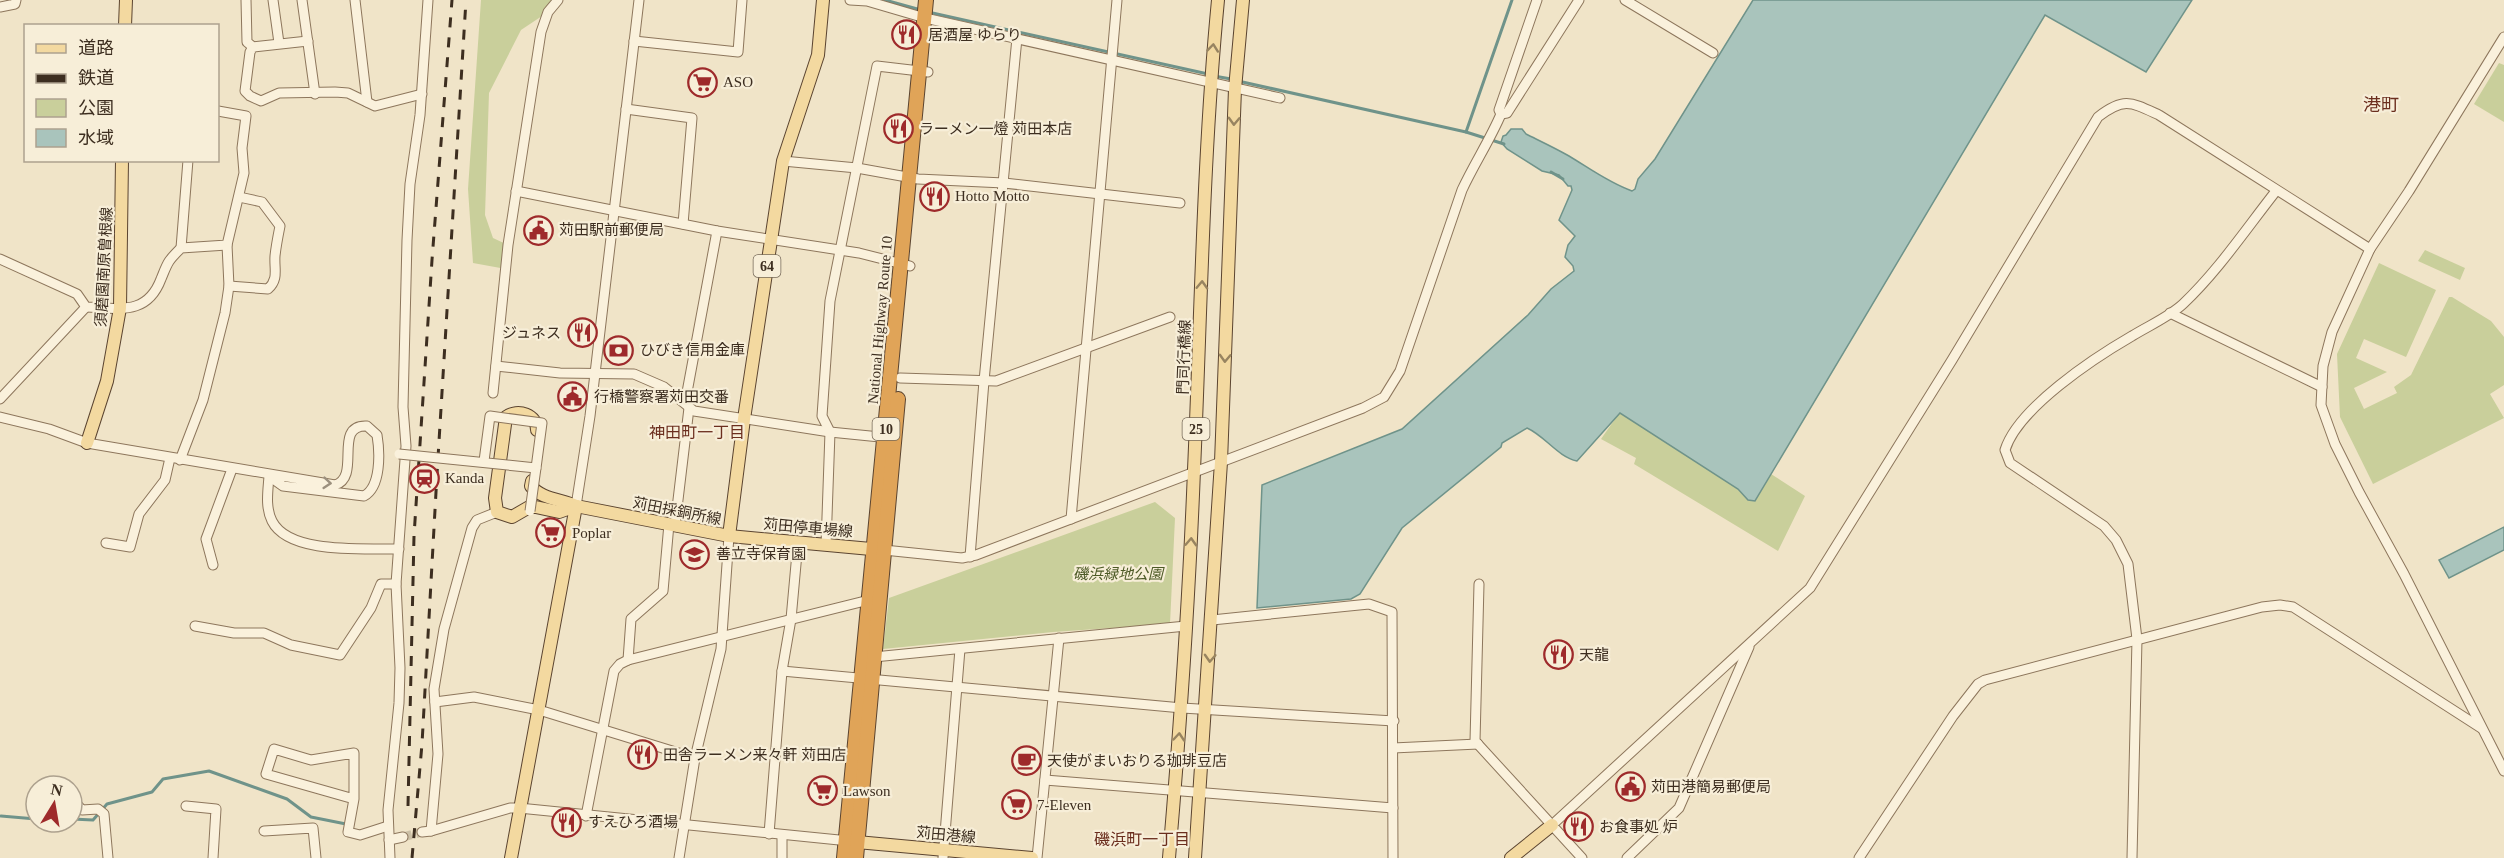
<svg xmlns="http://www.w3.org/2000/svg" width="2504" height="858" font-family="'Times New Roman','Noto Sans JP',serif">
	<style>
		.green { fill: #c9cf9b }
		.water { fill: #a9c4bc; stroke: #6f938a; stroke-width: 1.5 }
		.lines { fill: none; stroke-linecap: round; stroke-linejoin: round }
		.stream { stroke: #6f938a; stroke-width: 3 }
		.minor-tunnel { stroke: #ccc0a6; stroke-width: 9; stroke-dasharray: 9 4.5; stroke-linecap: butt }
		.minor-casing { stroke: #8d765c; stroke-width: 11 }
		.major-casing { stroke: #5b4430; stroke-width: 14 }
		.highway-casing { stroke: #5b4430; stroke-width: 16 }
		.minor { stroke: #faf1dc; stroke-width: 9 }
		.major { stroke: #f3d9a0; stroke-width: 12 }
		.highway { stroke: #e0a458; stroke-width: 14 }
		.rail { stroke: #3d2e20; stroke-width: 3; stroke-dasharray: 10 10; stroke-linecap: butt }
		.minor-bridge-casing { stroke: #8d765c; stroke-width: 11; stroke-linecap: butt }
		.minor-bridge { stroke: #faf1dc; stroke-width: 9 }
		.oneway { stroke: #988460 }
		.oneway2 { stroke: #9c907e }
		.labels { text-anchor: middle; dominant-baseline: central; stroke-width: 4.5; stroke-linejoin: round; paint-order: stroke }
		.shield { fill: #f7eed8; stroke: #756857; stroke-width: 1.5 }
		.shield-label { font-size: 14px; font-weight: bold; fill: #3d2e20 }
		.poi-label { font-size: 15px; fill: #3d2e20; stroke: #f7eed8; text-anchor: start }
		.street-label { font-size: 15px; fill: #3d2e20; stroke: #f7eed8 }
		.park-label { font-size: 15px; font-style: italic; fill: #4d5a26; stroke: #f7eed8 }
		.neighbourhood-label { font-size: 16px; fill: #6b2e1e; stroke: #f7eed8 }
		.quarter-label { font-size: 18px; fill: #6b2e1e; stroke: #f7eed8 }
	</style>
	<rect width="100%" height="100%" fill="#f0e4c8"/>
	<g class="green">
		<polygon points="481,0 558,0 548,12 521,30 489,93 485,215 493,238 508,245 506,269 473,263 468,189"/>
		<polygon points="2499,63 2504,65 2504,122 2474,104"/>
		<polygon points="2425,250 2465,268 2460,280 2418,261"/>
		<polygon points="2379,263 2436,290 2406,357 2364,339 2356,358 2387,372 2354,388 2364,409 2397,393 2394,387 2411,375 2449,297 2452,297 2491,321 2504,337 2504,385 2490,394 2504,418 2373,484 2340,417 2337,354"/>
		<polygon points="1620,412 1738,489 1748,500 1755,501 1771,474 1805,496 1778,551 1634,464 1636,458 1601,439"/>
		<polygon points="1155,502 1175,518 1170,624 1053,632 883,649 889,598"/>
	</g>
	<g class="water">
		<path d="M1753,0h439l-46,72 -101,-57 -290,486 -7,-1 -10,-11 -118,-76 -43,48c-19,-4 -32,-25 -50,-33l-25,15 -1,4 -99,81 -42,66 -9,5 -94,9 5,-123 140,-56 126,-114 23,-26 23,-18 -1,-5 -8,-9 3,-12 7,-9 -16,-16 13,-30 -1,-4h-3l-9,-11 -17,-4 -35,-22 -6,-7 2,-6 3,-1 5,-6h11l4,5c14,7 29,14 43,22 20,12 40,27 63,35l3,-2 3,-10 17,-20z"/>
		<polygon points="2504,527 2504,550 2449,578 2439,560"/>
	</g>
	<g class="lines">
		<g class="stream">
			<polyline points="885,0 921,10"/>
			<polyline points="928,12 1208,74"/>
			<polyline points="1214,76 1231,79"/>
			<polyline points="1238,81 1466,132 1512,0"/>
			<polyline points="1466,132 1504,144"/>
			<polyline points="1551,172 1563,179"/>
			<polyline points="1,816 36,819"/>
			<polyline points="72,819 93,820 107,804 152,792 163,779 209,771 287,799 311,817 346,824"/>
		</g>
		<polyline class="minor-tunnel" points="403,837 422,832"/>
		<defs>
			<g id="minor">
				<polyline points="246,0 247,42 253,47"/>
				<polyline points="273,0 279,43"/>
				<polyline points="302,0 315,94"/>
				<polyline points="355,0 367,102"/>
				<polyline points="850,0 867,1 925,18 1280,98"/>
				<polyline points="1625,0 1713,53"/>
				<polyline points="0,7 15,4 16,0"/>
				<polyline points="2504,37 2409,191 2370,249 2332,332 2323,366 2321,405 2335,444 2359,492 2404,574 2504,771"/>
				<polyline points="308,41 253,47 250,52 245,91 250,96 261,101 279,93 335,92 348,93 375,106 422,94"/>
				<polyline points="634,41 738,52 742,0"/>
				<polyline points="626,109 692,118 683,224"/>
				<polyline points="1501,114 1507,113 1579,0"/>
				<polyline points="783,161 857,168 918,179 1004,183 1180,203"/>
				<polyline points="516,191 717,231 859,253 910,266"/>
				<polyline points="181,248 188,160"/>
				<path d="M0,259l77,35 9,13c33,1 61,9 75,-28 7,-17 6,-17 20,-31l46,-3 17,-72 -2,-25 4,-32 -28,-5"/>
				<path d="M229,286l39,3c11,-10 6,-20 7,-33 1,-10 3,-20 5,-30l-18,-24 -23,-5"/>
				<polyline points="2170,313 2322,387"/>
				<polyline points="496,366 560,373 634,374 664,387 694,411 830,432 890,438"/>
				<polyline points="900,378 996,381 1170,317"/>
				<polyline points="493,393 508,245 541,32 548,12 558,0"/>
				<polyline points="0,399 86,307"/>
				<polyline points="685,403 717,231"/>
				<path d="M0,417l49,12 38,14 248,42c27,-8 -3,-61 32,-59l10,9c3,18 4,52 -13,61l-81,-10 -14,-10"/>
				<polyline points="180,460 203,400 225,313 229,286 227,245"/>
				<path d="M269,476c-1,15 -4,31 3,45 17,34 94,27 127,28"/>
				<polyline points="576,506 590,416 639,0"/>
				<polyline points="1071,519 1117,0"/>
				<polyline points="675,525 689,408"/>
				<polyline points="106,543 130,547 139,514 165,480 170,458"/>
				<polyline points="826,545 830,432 822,416 830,301 877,66 928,72"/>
				<path d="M884,550l78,8 14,-3 387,-147 21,-11 16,-26 62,-181c12,-26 28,-50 39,-76l-2,-4 38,-110"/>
				<polyline points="970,557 984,381 1017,38"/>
				<polyline points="213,565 206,539 232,469"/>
				<polyline points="1479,584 1475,741 1582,858"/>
				<polyline points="1212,620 1369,604 1392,612 1393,858"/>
				<polyline points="195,626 234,633 264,633 291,645 340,655 371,608 381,584 396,584"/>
				<polyline points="874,657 1186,626"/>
				<polyline points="628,660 631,619 663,591 669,524"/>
				<polyline points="782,671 1182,708 1394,721"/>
				<polyline points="435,702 474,697 539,710 695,758"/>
				<polyline points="1393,748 1478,744"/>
				<polyline points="1045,780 1393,808"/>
				<polyline points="72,799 82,810 98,809 104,814 108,858"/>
				<polyline points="354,799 354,753 311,760 274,749 266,774 354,799 348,832 360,835 388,826"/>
				<polyline points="186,806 216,809 213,858"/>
				<polyline points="586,816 614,671 620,664 628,660 873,599"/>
				<path d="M1552,825l258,-237 142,-228 146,-243c26,-20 33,-15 61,-2l211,134"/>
				<polyline points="264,831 313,828 316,858"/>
				<polyline points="431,831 438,754 434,689 444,629 472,528 477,520 497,512"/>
				<polyline points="422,832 431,831 510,808 519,808 849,841"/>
				<polyline points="769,834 782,671 791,619 798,542"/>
				<polyline points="389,840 403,837"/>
				<polyline points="390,858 388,810 399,703 400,668 396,584 406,446 403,407 407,240 410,184 420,115 428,0"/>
				<polyline points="679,858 695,758 721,649 729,536"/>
				<polyline points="782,858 782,835"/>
				<polyline points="943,858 960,649"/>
				<polyline points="1037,858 1059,638"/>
				<polyline points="1627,858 1679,808 1749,647"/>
				<polyline points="1859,858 1953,716 1978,684 1985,680 2262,607 2280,605 2293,607 2481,728"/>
				<path d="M2132,858l5,-219 -9,-75 -12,-24 -12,-14 -94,-63 -5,-13c13,-42 89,-92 127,-114 16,-10 37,-19 51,-32 35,-33 63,-75 93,-113"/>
			</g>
			<g id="major">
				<polyline points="125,26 126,0"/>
				<path d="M537,430c0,-15 -19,-22 -31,-13l-11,81 2,14 15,5 19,-11 28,6 17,-6"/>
				<polyline points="87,443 107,381 120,308 122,160"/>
				<path d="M532,481l-1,5c8,12 31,14 45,20l153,30 153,14"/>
				<polyline points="729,536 744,419 783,161 818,55 823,0"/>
				<polyline points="857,842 1032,858"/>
				<polyline points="511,858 576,506"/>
				<path d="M1169,858c11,-129 20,-259 25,-388 7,-157 9,-314 24,-470"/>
				<polyline points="1195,858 1221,462 1235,89 1243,0"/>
				<polyline points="1511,858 1552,825"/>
			</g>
			<g id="highway">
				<polyline points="844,858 926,0"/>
				<polyline points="856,858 898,399"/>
			</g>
		</defs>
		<use href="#minor" class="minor-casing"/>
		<use href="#major" class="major-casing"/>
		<use href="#highway" class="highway-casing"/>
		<use href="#minor" class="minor"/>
		<use href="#major" class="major"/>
		<use href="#highway" class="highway"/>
		<g class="rail">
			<polyline points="408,806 414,536 432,260 452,0"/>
			<polyline points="412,858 422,744 437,474 466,0"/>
		</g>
		<defs>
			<g id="minor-bridge">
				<polyline points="399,454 536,468 542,423 490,416 484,461"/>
				<polyline points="530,511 536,468"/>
			</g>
		</defs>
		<use href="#minor-bridge" class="minor-bridge-casing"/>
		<use href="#minor-bridge" class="minor-bridge"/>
	</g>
	<defs><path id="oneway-chevron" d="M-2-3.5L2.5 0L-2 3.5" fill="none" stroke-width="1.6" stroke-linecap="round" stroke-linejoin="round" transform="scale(1.5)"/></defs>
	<g class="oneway">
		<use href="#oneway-chevron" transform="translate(1213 48) rotate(-84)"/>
		<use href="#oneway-chevron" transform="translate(1234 121) rotate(92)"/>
		<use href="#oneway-chevron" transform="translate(1202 285) rotate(-88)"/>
		<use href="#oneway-chevron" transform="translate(1225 358) rotate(92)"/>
		<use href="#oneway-chevron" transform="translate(1191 542) rotate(-87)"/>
		<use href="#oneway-chevron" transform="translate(1210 658) rotate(93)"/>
		<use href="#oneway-chevron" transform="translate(1179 737) rotate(-85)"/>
	</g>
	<use class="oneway2" href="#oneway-chevron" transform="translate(327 483) rotate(5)"/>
	<defs>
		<symbol id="restaurant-ring" viewBox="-11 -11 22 22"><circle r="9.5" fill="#f7eed8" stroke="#9e2a2b" stroke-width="1.5"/><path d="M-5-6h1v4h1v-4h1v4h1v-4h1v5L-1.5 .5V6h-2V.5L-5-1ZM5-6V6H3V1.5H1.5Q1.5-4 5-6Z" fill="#9e2a2b"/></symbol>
		<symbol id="supermarket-ring" viewBox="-11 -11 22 22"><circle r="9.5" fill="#f7eed8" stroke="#9e2a2b" stroke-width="1.5"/><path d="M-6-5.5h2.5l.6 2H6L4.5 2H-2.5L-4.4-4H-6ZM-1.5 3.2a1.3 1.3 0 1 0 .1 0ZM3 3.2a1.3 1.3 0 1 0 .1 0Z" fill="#9e2a2b"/></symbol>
		<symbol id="civic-ring" viewBox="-11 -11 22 22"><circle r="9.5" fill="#f7eed8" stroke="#9e2a2b" stroke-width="1.5"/><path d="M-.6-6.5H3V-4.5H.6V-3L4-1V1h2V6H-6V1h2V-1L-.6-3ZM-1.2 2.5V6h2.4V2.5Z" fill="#9e2a2b"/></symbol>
		<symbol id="bank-ring" viewBox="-11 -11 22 22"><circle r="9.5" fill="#f7eed8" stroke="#9e2a2b" stroke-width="1.5"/><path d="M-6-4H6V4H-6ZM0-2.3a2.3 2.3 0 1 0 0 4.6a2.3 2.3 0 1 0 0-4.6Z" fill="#9e2a2b"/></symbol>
		<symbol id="station-ring" viewBox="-11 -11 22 22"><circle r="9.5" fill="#f7eed8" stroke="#9e2a2b" stroke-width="1.5"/><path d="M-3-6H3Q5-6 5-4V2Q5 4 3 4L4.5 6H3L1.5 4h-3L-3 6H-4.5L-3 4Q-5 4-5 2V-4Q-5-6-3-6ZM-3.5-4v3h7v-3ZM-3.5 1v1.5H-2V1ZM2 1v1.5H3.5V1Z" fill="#9e2a2b"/></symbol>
		<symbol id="school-ring" viewBox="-11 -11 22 22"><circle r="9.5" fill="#f7eed8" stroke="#9e2a2b" stroke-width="1.5"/><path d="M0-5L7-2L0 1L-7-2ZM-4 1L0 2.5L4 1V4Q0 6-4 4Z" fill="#9e2a2b"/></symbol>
		<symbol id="cafe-ring" viewBox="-11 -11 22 22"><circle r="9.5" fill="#f7eed8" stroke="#9e2a2b" stroke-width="1.5"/><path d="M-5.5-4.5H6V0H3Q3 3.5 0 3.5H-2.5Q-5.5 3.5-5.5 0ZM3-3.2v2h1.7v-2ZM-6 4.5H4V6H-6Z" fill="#9e2a2b"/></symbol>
	</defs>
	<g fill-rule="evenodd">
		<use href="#restaurant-ring" x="890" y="18" width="33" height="33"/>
		<use href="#supermarket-ring" x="686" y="66" width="33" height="33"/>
		<use href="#restaurant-ring" x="882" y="112" width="33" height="33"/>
		<use href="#restaurant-ring" x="918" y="180" width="33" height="33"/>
		<use href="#civic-ring" x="522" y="214" width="33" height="33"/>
		<use href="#restaurant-ring" x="566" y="316" width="33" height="33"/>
		<use href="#bank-ring" x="602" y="334" width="33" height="33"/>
		<use href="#civic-ring" x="556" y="380" width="33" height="33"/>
		<use href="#station-ring" x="408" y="462" width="33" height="33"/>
		<use href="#supermarket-ring" x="534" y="516" width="33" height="33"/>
		<use href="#school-ring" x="678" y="538" width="33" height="33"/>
		<use href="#restaurant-ring" x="1542" y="638" width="33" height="33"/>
		<use href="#restaurant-ring" x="626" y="738" width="33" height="33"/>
		<use href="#cafe-ring" x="1010" y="744" width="33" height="33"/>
		<use href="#civic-ring" x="1614" y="770" width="33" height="33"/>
		<use href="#supermarket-ring" x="806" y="774" width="33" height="33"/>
		<use href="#supermarket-ring" x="1000" y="788" width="33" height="33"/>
		<use href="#restaurant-ring" x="550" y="806" width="33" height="33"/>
		<use href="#restaurant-ring" x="1562" y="810" width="33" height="33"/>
	</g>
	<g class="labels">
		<g class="shield">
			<rect x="753.5" y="255" width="27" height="22" rx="4.5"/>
			<rect x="872.5" y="418" width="27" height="22" rx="4.5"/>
			<rect x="1182.5" y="418" width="27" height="22" rx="4.5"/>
		</g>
		<g class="shield-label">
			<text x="767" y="266">64</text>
			<text x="886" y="429">10</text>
			<text x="1196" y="429">25</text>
		</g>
		<g class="poi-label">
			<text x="928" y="35">居酒屋 ゆらり</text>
			<text x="723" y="82">ASO</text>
			<text x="919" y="129">ラーメン一燈 苅田本店</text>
			<text x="955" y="196">Hotto Motto</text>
			<text x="559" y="230">苅田駅前郵便局</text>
			<text x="561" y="333" text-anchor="end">ジュネス</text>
			<text x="640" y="350">ひびき信用金庫</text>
			<text x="594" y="397">行橋警察署苅田交番</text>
			<text x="445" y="478">Kanda</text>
			<text x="572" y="533">Poplar</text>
			<text x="716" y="554">善立寺保育園</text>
			<text x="1579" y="655">天龍</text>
			<text x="663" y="755">田舎ラーメン来々軒 苅田店</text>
			<text x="1047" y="761">天使がまいおりる珈琲豆店</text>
			<text x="1651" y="787">苅田港簡易郵便局</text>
			<text x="843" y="791">Lawson</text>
			<text x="1037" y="805">7-Eleven</text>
			<text x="588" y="822">すえひろ酒場</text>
			<text x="1599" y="827">お食事処 炉</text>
		</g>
		<g class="street-label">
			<text transform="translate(104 267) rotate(-87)">須磨園南原曽根線</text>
			<text transform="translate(880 320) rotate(-85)">National Highway Route 10</text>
			<text transform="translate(1184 357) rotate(-88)">門司行橋線</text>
			<text transform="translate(677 511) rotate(11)">苅田採銅所線</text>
			<text transform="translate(808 528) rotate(5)">苅田停車場線</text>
			<text transform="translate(946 835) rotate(5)">苅田港線</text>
		</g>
		<g class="park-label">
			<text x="1118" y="574">磯浜緑地公園</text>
		</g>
		<g class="neighbourhood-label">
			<text x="697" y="432">神田町一丁目</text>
			<text x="1142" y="839">磯浜町一丁目</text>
		</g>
		<g class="quarter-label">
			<text x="2381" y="105">港町</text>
		</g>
	</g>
	<rect x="24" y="24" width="195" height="138" fill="#f7eed8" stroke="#ada18e" stroke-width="1.5"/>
	<rect x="36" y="44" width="30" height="9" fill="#f3d9a0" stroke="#ada18e" stroke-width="1.5"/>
	<text x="78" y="54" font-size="18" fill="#3d2e20">道路</text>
	<rect x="36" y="74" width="30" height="9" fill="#3d2e20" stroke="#ada18e" stroke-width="1.5"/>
	<text x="78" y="84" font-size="18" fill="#3d2e20">鉄道</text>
	<rect x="36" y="99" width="30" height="18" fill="#c9cf9b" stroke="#ada18e" stroke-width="1.5"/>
	<text x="78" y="114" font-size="18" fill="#3d2e20">公園</text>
	<rect x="36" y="129" width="30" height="18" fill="#a9c4bc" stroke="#ada18e" stroke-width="1.5"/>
	<text x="78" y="144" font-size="18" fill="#3d2e20">水域</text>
	<g transform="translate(54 804) rotate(11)"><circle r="28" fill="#f7eed8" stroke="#ada18e" stroke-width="1.5"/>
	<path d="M0-4.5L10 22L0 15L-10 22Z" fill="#9e2a2b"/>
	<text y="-9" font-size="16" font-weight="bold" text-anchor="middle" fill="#3d2e20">N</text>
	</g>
</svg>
